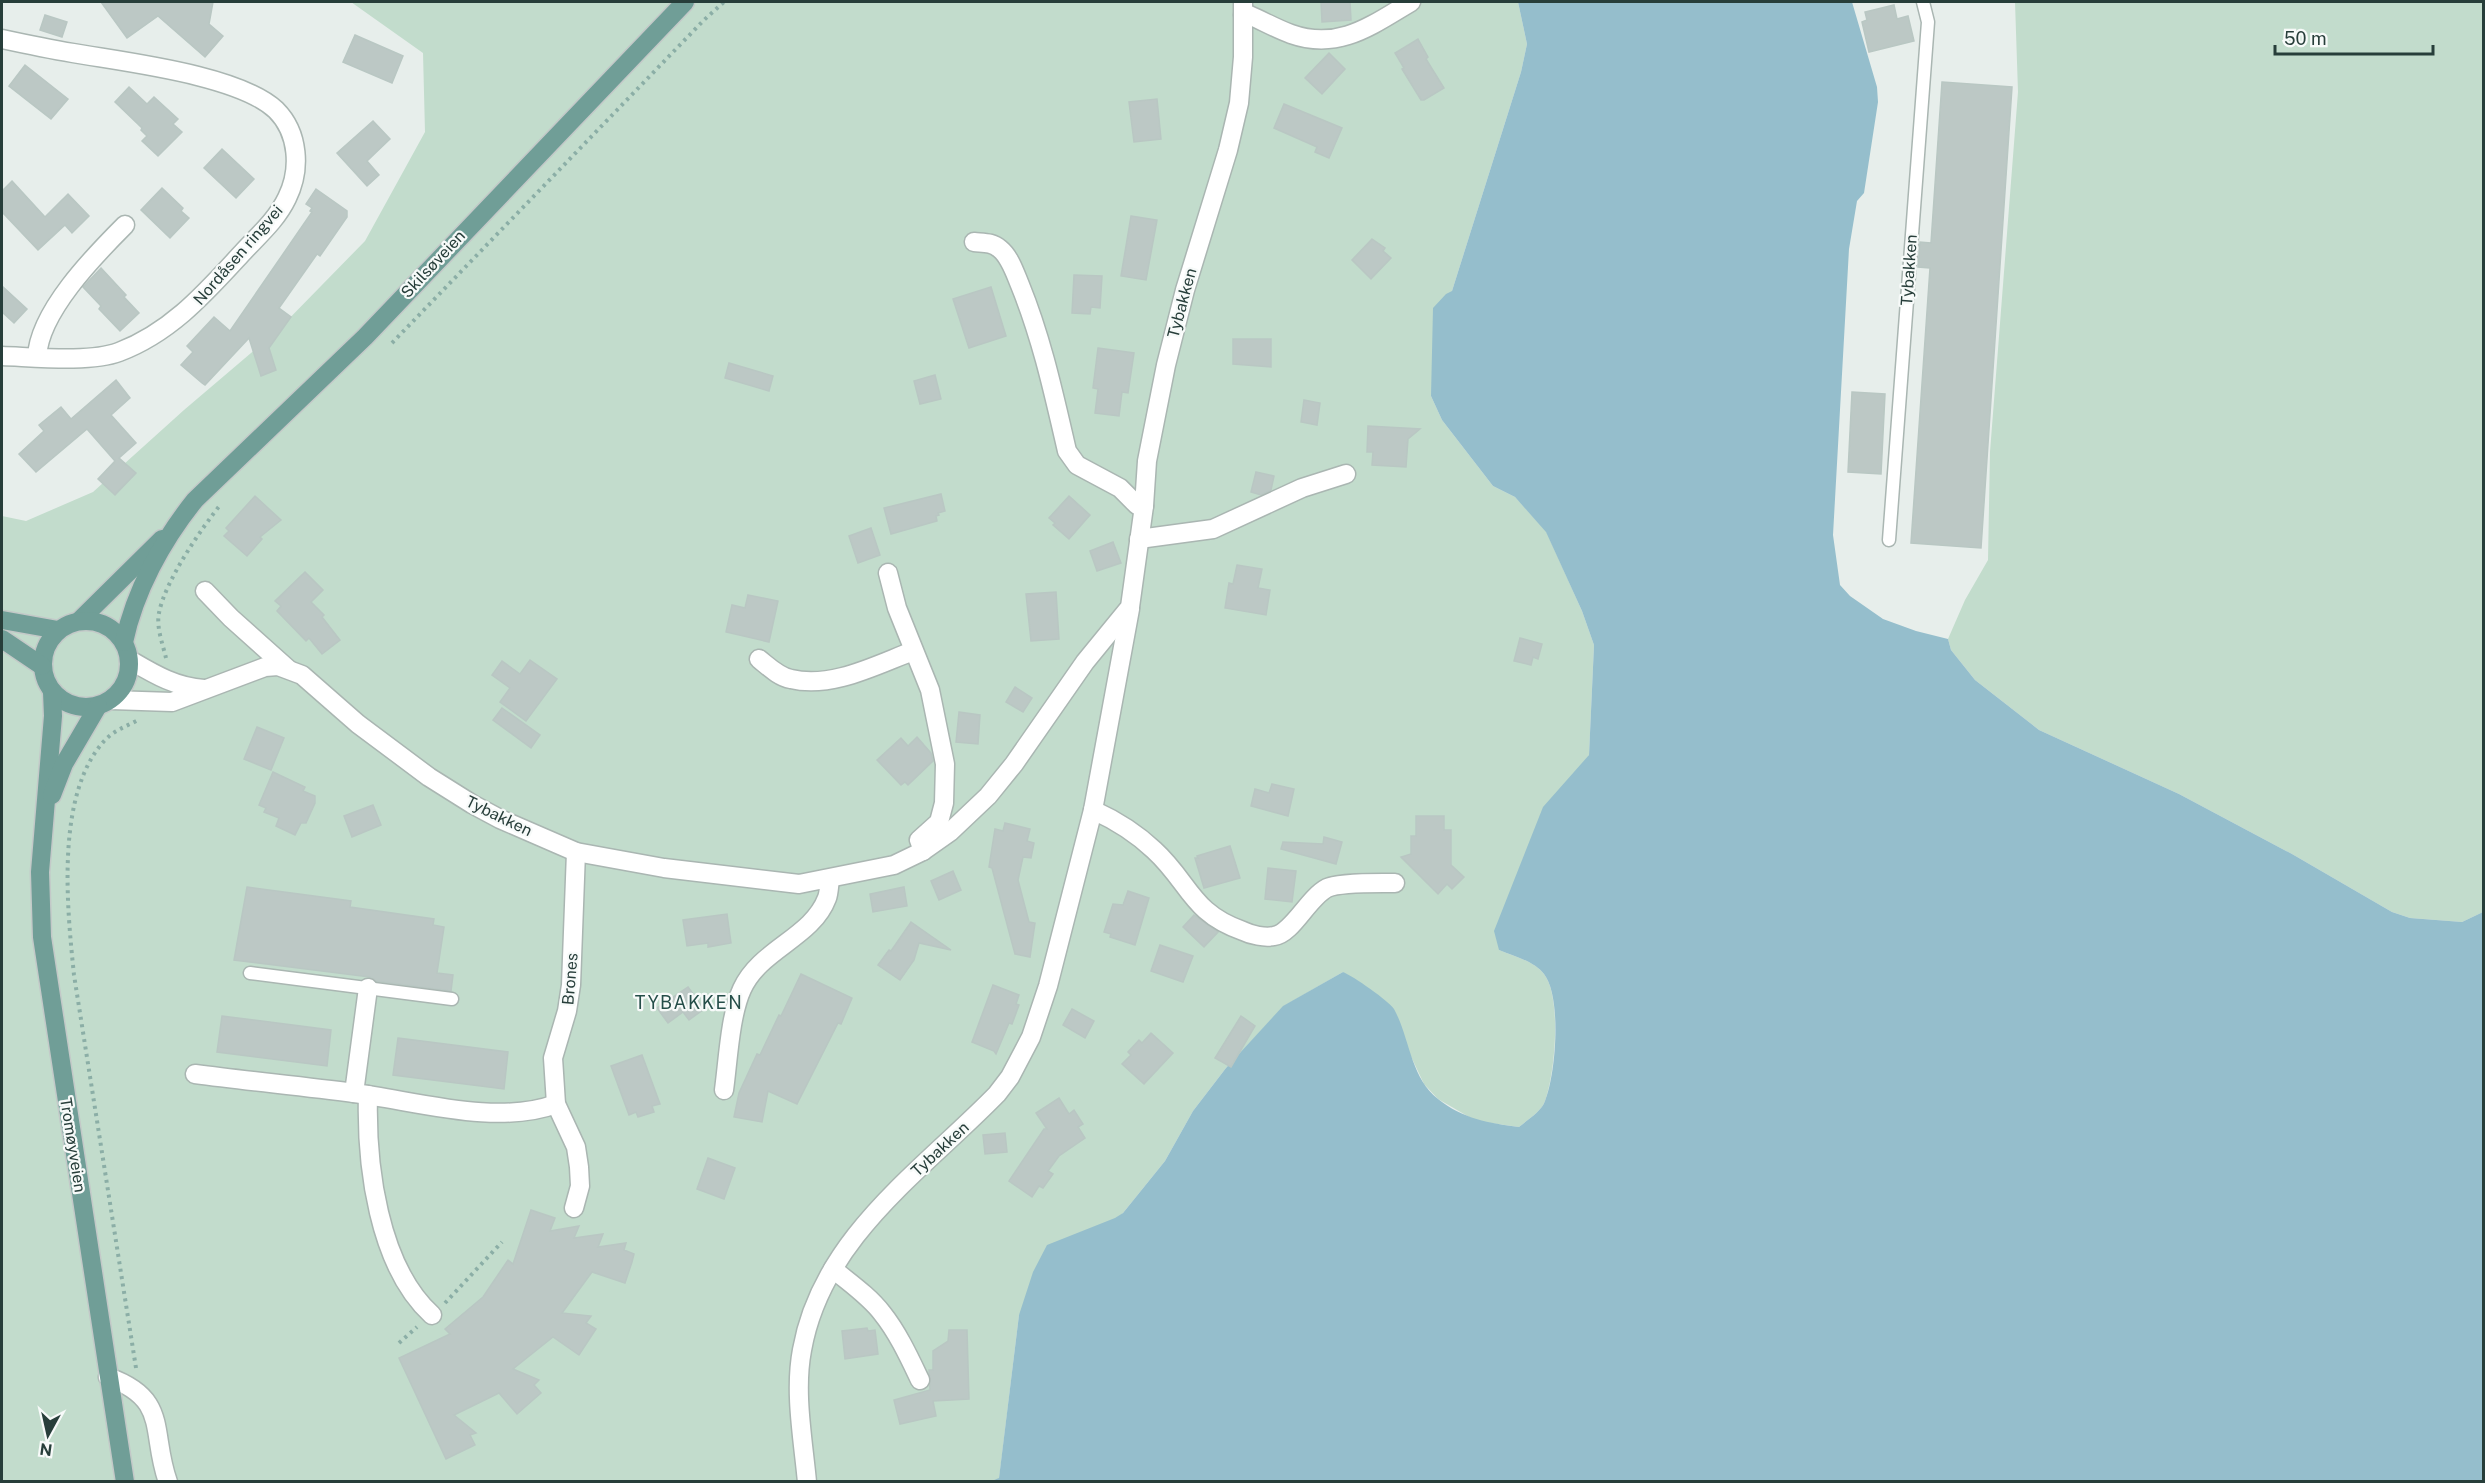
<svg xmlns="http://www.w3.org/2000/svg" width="2485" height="1483" font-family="'Public Sans',sans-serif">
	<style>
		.green { fill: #c2dccc }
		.water { fill: #95becc }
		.building { fill: #bcc8c5; stroke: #b9c7c3; stroke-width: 1.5 }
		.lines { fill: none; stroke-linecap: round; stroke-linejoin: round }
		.lane-casing { stroke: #aab6b2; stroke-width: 15 }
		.street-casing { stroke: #aab6b2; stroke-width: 21 }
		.primary-casing { stroke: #c3c9c8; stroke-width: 21 }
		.path { stroke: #8baea6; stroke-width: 4; stroke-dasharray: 3 4.5; stroke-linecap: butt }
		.lane { stroke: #fff; stroke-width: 12 }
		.street { stroke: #fff; stroke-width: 18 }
		.primary { stroke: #709e97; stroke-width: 18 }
		.labels { text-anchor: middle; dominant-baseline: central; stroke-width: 4.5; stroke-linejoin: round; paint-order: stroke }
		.street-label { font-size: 16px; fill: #273e3a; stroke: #f7faf9 }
		.neighbourhood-label { font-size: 18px; letter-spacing: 1.5px; fill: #254e49; stroke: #f7faf9 }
	</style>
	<rect width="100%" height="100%" fill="#e7eeeb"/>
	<g class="green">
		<path d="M351,2h1167l9,42 -6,28 -69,219 -21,105 11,24 51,66 22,11 31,34 36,80 12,34 -5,110 -90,195c14,6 35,11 45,24 18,23 11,100 1,127 -3,10 -18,19 -26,26l-43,-6 -38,-22 -14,-15 -17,-36 -64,-76 -59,34 -58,62 -33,43 -28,50 -42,52 -104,102 -20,164 -10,2h-987v-965l24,5 67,-29 91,-82 93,-79 88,-90 60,-109 -2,-79z"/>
		<polygon points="2015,2 2483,2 2483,912 2462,922 2410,918 2392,912 2292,854 2179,794 2039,730 1975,680 1951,650 1948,639 1965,600 1988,560 1990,452 2018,92"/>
	</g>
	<path class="water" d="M1518,2h334l25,85 1,15 -14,91 -7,8 -8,48 -16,286 7,50 10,11 33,23 33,12 32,8 3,11 24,30 64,50 140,64 113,60 100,58 18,6 52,4 21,-10v569l-1494,1 10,-4 20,-163 14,-43 14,-27 68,-27 8,-5 42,-52 28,-50 33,-43 57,-62 60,-34c10,4 46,29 51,37 16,29 16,68 44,90 25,20 51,24 81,28 8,-7 23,-16 26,-26 11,-27 17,-104 -1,-127 -10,-13 -31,-18 -45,-24l-5,-19 49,-124 46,-52 5,-110 -12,-34 -36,-79 -31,-35 -22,-11 -51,-66 -11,-24 2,-88 13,-14 6,-3 69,-219 6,-28z"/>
	<g class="building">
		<polygon points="101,2 213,2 209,24 223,36 205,57 158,16 127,38"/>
		<polygon points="1321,2 1350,2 1351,20 1322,22"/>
		<polygon points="1894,5 1897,19 1908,16 1914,41 1869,52 1862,22 1867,20 1865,12"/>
		<polygon points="45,15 67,22 62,37 40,30"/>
		<polygon points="355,35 403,56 392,83 343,62"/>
		<polygon points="1418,39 1428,57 1426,59 1444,88 1424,100 1421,100 1402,69 1404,68 1395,53"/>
		<polygon points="1329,53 1345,69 1322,94 1305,78"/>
		<polygon points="25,65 68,99 51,119 9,86"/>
		<polygon points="1942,82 2012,87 1981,548 1911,543 1930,268 1918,267 1920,242 1931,243"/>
		<polygon points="129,87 147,104 154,97 178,119 173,124 182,132 158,156 142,141 147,136 141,130 142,128 115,102"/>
		<polygon points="1157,99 1161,139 1134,142 1129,102"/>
		<polygon points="1284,104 1342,128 1329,158 1315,152 1317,147 1274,128"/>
		<polygon points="373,121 390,139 367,161 379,175 367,186 337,153"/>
		<polygon points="222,149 254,179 236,198 204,168"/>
		<polygon points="12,181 45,217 68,194 89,216 72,233 65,225 38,250 2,212 2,191"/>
		<polygon points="162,188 183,208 181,211 189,218 170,238 141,210"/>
		<polygon points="316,189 347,211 347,217 320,256 317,254 279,308 291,317 269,348 276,370 261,376 249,338 205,385 202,383 181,365 193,352 187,346 214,317 230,331 312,212 310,211 312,208 306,204"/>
		<polygon points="1131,216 1157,220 1146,280 1121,276"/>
		<polygon points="1372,239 1385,248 1383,251 1391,258 1371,279 1352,260"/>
		<polygon points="101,268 126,295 124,297 139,313 120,331 99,309 101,306 83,287"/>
		<polygon points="1074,275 1102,276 1100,308 1091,307 1090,314 1072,313"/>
		<polygon points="2,286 27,309 14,323 2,312"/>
		<polygon points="991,287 1006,336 969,348 953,299"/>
		<polygon points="1233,339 1271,339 1271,367 1233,364"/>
		<polygon points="1098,348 1134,353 1128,393 1122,392 1119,416 1095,413 1098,389 1093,388"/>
		<polygon points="729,363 773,376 769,391 725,378"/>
		<polygon points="935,375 941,399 920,404 914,381"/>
		<polygon points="116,380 130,398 111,415 136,443 119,458 136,473 115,495 98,479 115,461 87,429 36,472 19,454 44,431 39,425 61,407 71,419"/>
		<polygon points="1852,392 1885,394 1881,474 1848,472"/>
		<polygon points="1304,400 1320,403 1317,425 1301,422"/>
		<polygon points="1368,426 1420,429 1408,439 1406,467 1372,465 1373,452 1367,452"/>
		<polygon points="1256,472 1274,476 1271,490 1261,495 1251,492"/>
		<polygon points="941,494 945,511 938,513 939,515 936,516 937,521 891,534 884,508"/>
		<polygon points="255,496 281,520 260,537 262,539 247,556 224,536 229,531 226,528"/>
		<polygon points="1069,496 1090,515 1069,539 1053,525 1055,523 1049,518"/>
		<polygon points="871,528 880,555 858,563 849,536"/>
		<polygon points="1113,542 1121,563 1097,571 1090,551"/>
		<polygon points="1237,565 1262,569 1258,588 1270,590 1266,615 1225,608 1229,583 1233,584"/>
		<polygon points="305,572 323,590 311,602 324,615 322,617 340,640 322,654 309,638 306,641 277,611 281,606 275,601"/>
		<polygon points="1056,592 1059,639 1031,641 1026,594"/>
		<polygon points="748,595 778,601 769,642 726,632 732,605 745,608"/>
		<polygon points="1520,638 1542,644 1538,659 1533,657 1531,665 1514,661"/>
		<polygon points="530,660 557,679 526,721 500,702 510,688 492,675 502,661 520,674"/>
		<polygon points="1015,687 1032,698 1023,712 1006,702"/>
		<polygon points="502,708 540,735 531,748 493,720"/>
		<polygon points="959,712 980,715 978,744 956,742"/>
		<polygon points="257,727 284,738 271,770 244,759"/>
		<polygon points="917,737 931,753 933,761 908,785 905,782 901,785 877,760 901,738 908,746"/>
		<polygon points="273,772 305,787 303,791 315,796 315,803 306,823 301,823 295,835 276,826 279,818 264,812 266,808 259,805"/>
		<polygon points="1272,784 1294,789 1288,816 1251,806 1255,789 1269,793"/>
		<polygon points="373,805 381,825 352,837 344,816"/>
		<polygon points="1416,816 1444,816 1444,830 1451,830 1451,865 1464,877 1452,889 1447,884 1438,894 1401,857 1411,854 1411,836 1416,836"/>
		<polygon points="1005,823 1030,829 1027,841 1034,843 1031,858 1023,857 1018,880 1029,922 1035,923 1030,957 1015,954 992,868 989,867 995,829 1003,831"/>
		<polygon points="1324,837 1342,842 1336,864 1281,849 1283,842 1323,844"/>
		<polygon points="1230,846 1240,878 1204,888 1195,858 1198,858 1197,856"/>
		<polygon points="1268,868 1296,871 1292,902 1265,899"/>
		<polygon points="953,871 961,890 939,900 931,881"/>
		<polygon points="247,887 351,901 350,907 434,919 433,925 444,927 437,973 453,975 451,991 376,981 370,977 234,960"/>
		<polygon points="904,887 907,906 873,912 870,894"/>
		<polygon points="1128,891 1149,898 1135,945 1110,937 1111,934 1104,932 1113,904 1123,905"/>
		<polygon points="727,914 731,943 708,947 708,943 687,946 683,920"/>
		<polygon points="1194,915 1218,932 1204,947 1183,927"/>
		<polygon points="911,922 951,950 919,943 914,960 900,980 878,965 889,950 891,951"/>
		<polygon points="1160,945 1193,956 1183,982 1151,971"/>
		<polygon points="801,974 852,998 841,1024 838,1023 797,1104 768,1091 762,1122 734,1117 739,1093 757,1054 760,1055 779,1015 781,1016"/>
		<polygon points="993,985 1019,995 1016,1004 1019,1005 1012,1024 1009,1023 996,1054 994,1051 972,1042"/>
		<polygon points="688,987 704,1009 689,1020 683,1012 668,1023 657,1008"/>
		<polygon points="1072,1009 1094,1021 1085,1038 1063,1025"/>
		<polygon points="222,1016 331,1030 327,1066 217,1052"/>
		<polygon points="1241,1016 1255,1026 1231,1067 1215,1058"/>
		<polygon points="1151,1033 1173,1053 1144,1084 1122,1064 1131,1055 1128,1052 1139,1040 1142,1043"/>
		<polygon points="398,1038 508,1052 504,1089 393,1075"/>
		<polygon points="642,1055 660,1104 652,1106 654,1112 638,1117 636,1112 629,1115 611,1066"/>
		<polygon points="1059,1098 1069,1114 1074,1110 1083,1124 1078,1127 1085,1138 1059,1156 1048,1171 1053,1174 1043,1188 1039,1186 1032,1197 1009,1181 1044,1129 1047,1129 1036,1113"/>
		<polygon points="1005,1133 1007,1152 985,1154 983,1135"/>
		<polygon points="708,1158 735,1168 724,1199 697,1189"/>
		<polygon points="531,1210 555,1218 550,1231 579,1226 574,1238 603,1234 598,1247 626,1243 624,1250 634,1254 632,1262 625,1283 592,1272 562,1313 591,1316 586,1323 596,1329 579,1355 553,1337 513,1369 539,1380 534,1385 541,1393 517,1414 499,1393 454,1415 476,1433 470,1435 475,1445 446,1459 399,1358 450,1334 445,1329 483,1297 508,1260 513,1264"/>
		<polygon points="867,1328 868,1331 875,1330 878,1354 845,1359 842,1331"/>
		<polygon points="949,1330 967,1330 969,1399 933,1401 936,1416 900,1424 894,1400 930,1390 929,1370 933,1370 933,1351 948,1341"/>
	</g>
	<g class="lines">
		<defs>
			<g id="lane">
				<polyline points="1889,540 1928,22 1923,2"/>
				<polyline points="250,973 452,999"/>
			</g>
			<g id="street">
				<path d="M1243,15h6c14,6 28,14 42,19 48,17 81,-9 120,-32"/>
				<path d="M2,39c23,5 47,10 71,14 51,9 166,22 203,57 23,23 25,60 11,88 -10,21 -27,36 -43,53 -37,40 -72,81 -125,101 -29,11 -86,5 -117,4"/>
				<path d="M974,242c10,1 18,0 26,7 10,8 15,24 20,36 22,54 34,110 47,166l10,14 43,23 17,17 7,1"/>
				<path d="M37,357c2,-45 57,-101 88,-132"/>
				<polyline points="1139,539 1213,529 1302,488 1346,474"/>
				<polyline points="888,573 897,608 930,690 945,764 944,803 939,822 919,840 923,851"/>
				<polyline points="205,591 231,618 288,669"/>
				<path d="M759,659c10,8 20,18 32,20 40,10 85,-14 122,-28"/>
				<path d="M130,660c24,14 45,27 74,29"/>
				<polyline points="111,700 172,702 265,667 278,666 302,675 358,724 429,777 472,804 500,819 576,852 664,868 799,884 894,865 923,851 950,832 988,796 1014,764 1085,662 1130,607 1144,506 1147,461 1166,365 1185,290 1228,150 1239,103 1243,57 1243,2"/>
				<path d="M1093,810c22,10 43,23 61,40 36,33 37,63 89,81 8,4 22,7 31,5 18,-2 34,-38 53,-48 13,-6 53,-5 68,-5"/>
				<path d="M195,1074c53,7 106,12 159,19 62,8 143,33 202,11"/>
				<path d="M724,1090c4,-29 6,-75 18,-101 18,-40 70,-51 85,-91 2,-5 2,-13 3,-19"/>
				<polyline points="354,1093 368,988"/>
				<path d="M368,1095c-2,69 10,171 64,220"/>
				<polyline points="574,1208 580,1186 579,1167 576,1147 556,1104 553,1058 567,1011 571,985 576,852"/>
				<path d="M833,1269c17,14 36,27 49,44 16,20 27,44 38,67"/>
				<path d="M108,1377c62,22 42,55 60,105"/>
				<path d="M807,1482c-4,-43 -13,-90 -5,-132 20,-113 120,-179 195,-256l13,-17 21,-40 17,-51 45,-176 37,-201"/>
			</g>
			<g id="primary">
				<polyline points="2,620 58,630"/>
				<polyline points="80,620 162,539"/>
				<circle cx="86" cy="664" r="43"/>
				<polyline points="2,639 42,666"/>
				<path d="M124,642c11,-51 38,-101 71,-142l170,-163 320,-335"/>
				<polyline points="52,692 53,716 40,872 42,937 125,1482"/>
				<polyline points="52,795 64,764 98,706"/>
			</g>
		</defs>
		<use href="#lane" class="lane-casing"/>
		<use href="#street" class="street-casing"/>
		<use href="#primary" class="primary-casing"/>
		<g class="path">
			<polyline points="392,343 704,20 724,2"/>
			<path d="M166,658c-3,-13 -10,-31 -7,-45 6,-32 42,-84 62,-109"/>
			<polyline points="445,1303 502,1242"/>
			<polyline points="399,1343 417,1327"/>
			<path d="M136,1368l-62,-393c-7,-68 -19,-183 32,-236 9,-9 21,-13 32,-19"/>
		</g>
		<use href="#lane" class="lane"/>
		<use href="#street" class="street"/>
		<use href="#primary" class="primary"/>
	</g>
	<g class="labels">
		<g class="street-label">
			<text transform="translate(238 255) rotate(-49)">Nordåsen ringvei</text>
			<text transform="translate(433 264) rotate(-47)">Skilsøveien</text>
			<text transform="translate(1909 270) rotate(-86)">Tybakken</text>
			<text transform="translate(1182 303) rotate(-75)">Tybakken</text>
			<text transform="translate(499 816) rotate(26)">Tybakken</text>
			<text transform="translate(570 979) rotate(-85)">Brones</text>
			<text transform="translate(73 1145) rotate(81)">Tromøyveien</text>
			<text transform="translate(940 1149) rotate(-43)">Tybakken</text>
		</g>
		<g class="neighbourhood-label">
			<text x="689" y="1002">TYBAKKEN</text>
		</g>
	</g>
	<rect width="2485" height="1483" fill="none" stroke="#273e3a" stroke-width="6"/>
	<g transform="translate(48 1435) rotate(188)" stroke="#f7faf9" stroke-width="4.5" paint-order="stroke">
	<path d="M0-4.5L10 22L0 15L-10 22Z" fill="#273e3a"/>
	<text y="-9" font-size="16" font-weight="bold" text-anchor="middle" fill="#273e3a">N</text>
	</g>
	<path d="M2275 45v9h158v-9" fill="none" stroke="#273e3a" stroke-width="3"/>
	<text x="2284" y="45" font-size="18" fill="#273e3a" stroke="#f7faf9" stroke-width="4.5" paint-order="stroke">50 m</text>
</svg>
